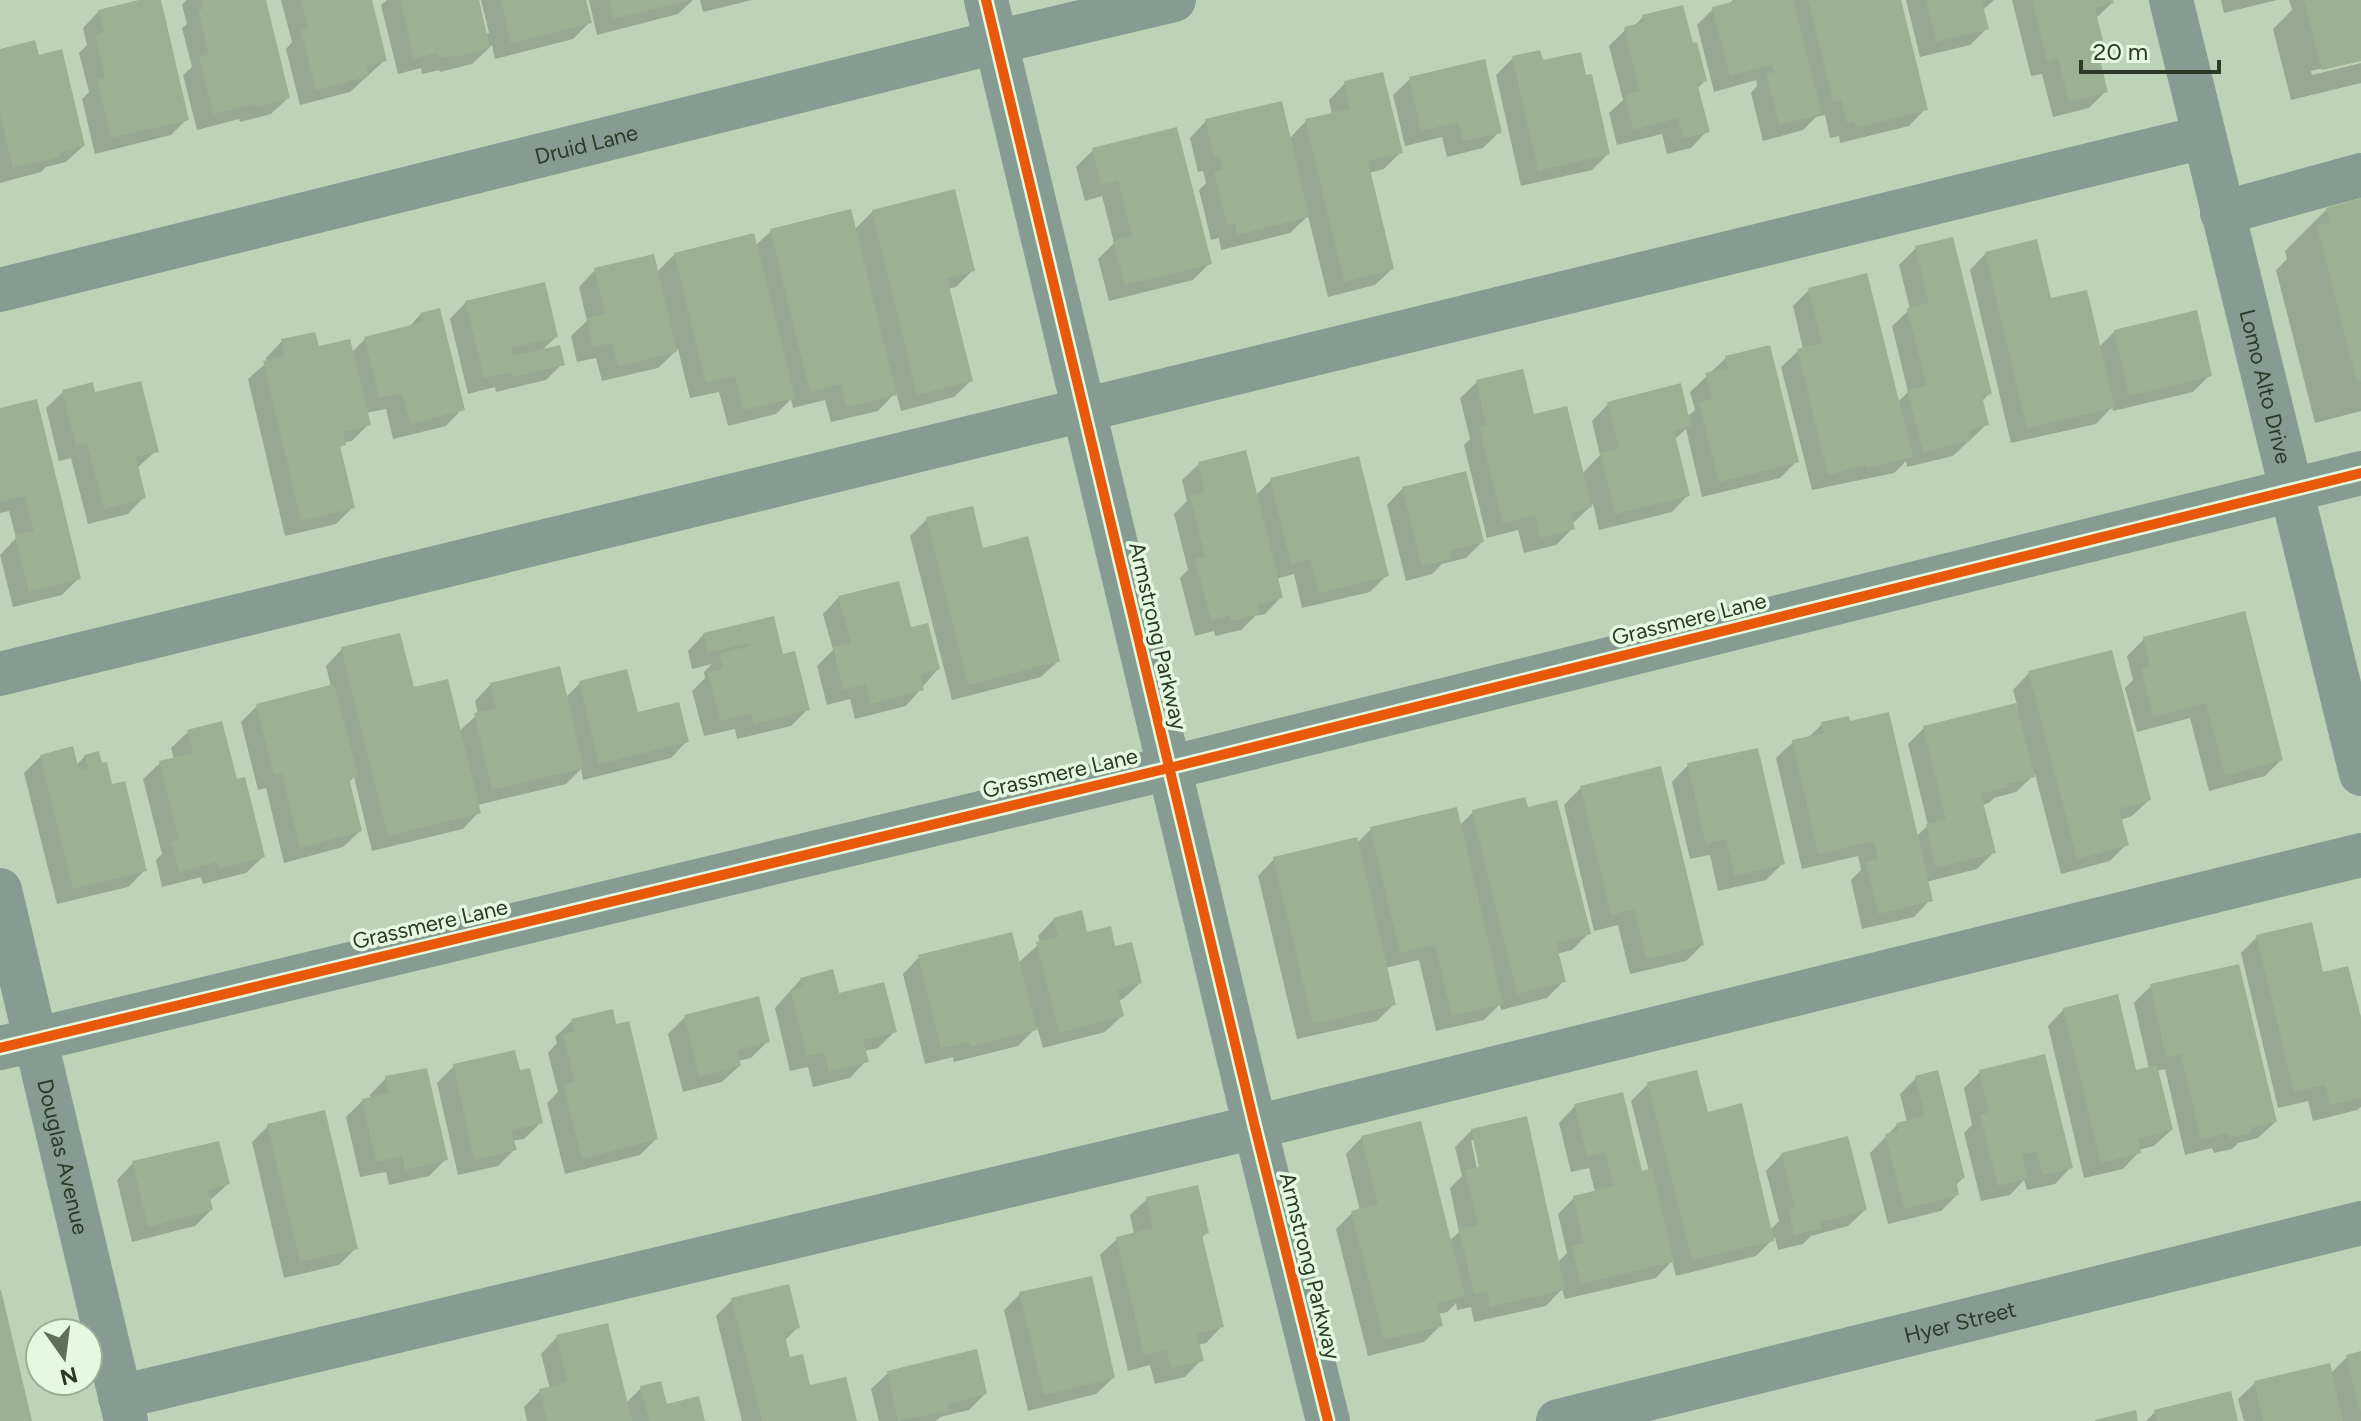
<svg xmlns="http://www.w3.org/2000/svg" width="2361" height="1421" font-family="Figtree,sans-serif">
	<style>
		.shadow { fill: #0003; fill-rule: evenodd }
		.building { fill: #9ab193 }
		.lines { fill: none; stroke-linecap: round; stroke-linejoin: round }
		.minor { stroke: #869c92; stroke-width: 44 }
		.cycleway-casing { stroke: #e4f9df; stroke-width: 15 }
		.cycleway { stroke: #e8590c; stroke-width: 10 }
		.labels { text-anchor: middle; dominant-baseline: central; stroke-width: 7; stroke-linejoin: round; paint-order: stroke }
		.street-label { font-size: 22px; fill: #2b3a26; stroke: #e4f9df }
	</style>
	<rect width="100%" height="100%" fill="#bdd3b7"/>
	<g class="shadow">
		<polygon points="147,0 159,0 187,119 171,135 95,154 82,99 89,92 79,53 87,45 83,28 99,11"/>
		<polygon points="186,0 263,0 288,98 271,114 240,122 239,119 197,130 183,75 192,67 182,28 187,24 182,5"/>
		<polygon points="281,0 370,0 385,60 350,92 300,105 286,49 292,42"/>
		<polygon points="387,0 477,0 485,34 489,33 481,0 584,0 589,23 573,39 495,59 492,45 472,64 440,72 439,70 422,74 421,68 398,74 381,5"/>
		<polygon points="589,0 693,0 678,14 597,35"/>
		<polygon points="700,0 752,0 703,12"/>
		<polygon points="1733,0 1899,0 1925,109 1909,126 1840,143 1839,136 1830,138 1825,115 1816,117 1803,130 1763,141 1751,93 1757,86 1756,80 1714,92 1697,25 1713,9 1728,5"/>
		<polygon points="1906,0 1994,0 1982,11 1987,28 1970,45 1920,57"/>
		<polygon points="2012,0 2111,0 2112,3 2095,19 2103,50 2096,56 2105,92 2089,108 2053,117 2042,74 2031,76"/>
		<polygon points="2221,0 2277,0 2224,13"/>
		<polygon points="2289,0 2361,0 2361,59 2311,71 2312,75 2361,63 2361,83 2291,100 2273,29 2292,10"/>
		<polygon points="1643,17 1705,81 1697,89 1707,131 1691,148 1667,154 1662,134 1617,145 1609,113 1623,100 1609,46 1626,29 1633,27"/>
		<polygon points="0,51 38,57 83,146 66,162 46,167 41,172 0,183"/>
		<polygon points="1513,58 1541,63 1608,154 1592,170 1521,186 1496,75"/>
		<polygon points="1410,79 1499,132 1483,148 1447,157 1442,137 1405,146 1393,95"/>
		<polygon points="1345,83 1400,153 1384,169 1369,173 1392,269 1375,285 1328,297 1308,216 1290,233 1221,250 1219,238 1211,240 1199,190 1206,183 1203,171 1198,172 1190,138 1206,121 1289,139 1306,121 1332,115 1329,100"/>
		<polygon points="1093,150 1210,263 1193,280 1109,301 1098,259 1114,243 1102,196 1085,201 1076,167"/>
		<polygon points="2361,201 2361,411 2315,423 2276,270 2287,259 2285,251 2327,209"/>
		<polygon points="873,211 973,270 956,287 948,289 971,381 954,397 901,411 896,392 878,411 831,422 825,400 793,408 791,399 776,414 728,426 719,392 690,398 678,349 658,368 602,381 596,358 577,362 571,336 587,321 579,287 595,270 656,273 675,254 755,246 771,231 854,230"/>
		<polygon points="1916,248 1990,393 1981,402 1987,424 1953,456 1907,467 1906,461 1894,473 1812,490 1781,367 1798,351 1803,349 1793,306 1809,290 1897,403 1908,392 1892,326 1910,309 1899,265"/>
		<polygon points="1986,253 2049,301 2098,348 2115,331 2210,375 2193,392 2113,411 2112,407 2096,424 2011,443 1970,270"/>
		<polygon points="466,302 556,337 541,351 562,364 546,380 496,392 495,387 468,394 450,319"/>
		<polygon points="421,314 462,409 446,426 393,439 386,409 366,413 369,424 352,441 343,443 339,449 353,507 336,524 285,536 248,379 267,362 266,358 282,341 351,353 365,339 408,328"/>
		<polygon points="1726,358 1796,462 1780,478 1702,497 1686,429 1674,440 1688,495 1672,512 1599,530 1593,504 1572,524 1573,528 1556,545 1524,553 1518,530 1487,538 1464,445 1470,439 1460,398 1477,382 1532,416 1582,474 1600,455 1592,421 1608,404 1687,417 1695,410 1690,392"/>
		<polygon points="63,392 94,394 156,451 137,468 144,497 128,514 88,524 71,458 59,461 46,408"/>
		<polygon points="0,410 79,578 62,595 13,607 0,555 16,538 9,511 0,513"/>
		<polygon points="1199,464 1256,495 1271,480 1386,576 1370,592 1302,608 1294,574 1276,579 1281,597 1265,614 1255,616 1241,630 1215,636 1214,631 1195,636 1180,578 1188,570 1174,514 1187,501 1182,480"/>
		<polygon points="1403,488 1482,542 1466,558 1442,564 1432,574 1406,581 1387,505"/>
		<polygon points="927,519 982,550 1058,661 1041,677 952,700 910,536"/>
		<polygon points="839,597 910,629 938,669 906,706 855,719 850,699 827,705 817,666 833,650 823,614"/>
		<polygon points="772,618 782,657 808,709 791,726 737,739 735,729 704,736 692,691 705,678 704,672 712,664 692,669 688,651 704,634"/>
		<polygon points="2144,639 2281,760 2265,776 2209,791 2190,718 2137,732 2125,688 2133,680 2127,656"/>
		<polygon points="342,649 412,690 459,731 478,714 475,701 491,684 565,698 580,683 687,741 671,758 583,780 581,769 566,784 478,805 479,812 463,829 372,851 354,777 348,783 360,831 343,847 284,863 266,788 258,790 241,722 257,706 331,687 326,666"/>
		<polygon points="2029,673 2149,800 2132,816 2120,820 2127,844 2110,861 2061,874 2035,774 2016,792 1994,798 1989,803 1982,805 1993,853 1977,869 1926,882 1930,900 1914,917 1862,929 1851,880 1861,870 1858,856 1802,869 1776,758 1793,742 1808,738 1822,724 1916,837 1928,825 1908,744 1924,728 2017,705 2013,690"/>
		<polygon points="188,732 235,781 263,857 246,873 203,884 201,877 162,887 156,860 162,854 143,779 160,763 174,759 171,748"/>
		<polygon points="41,756 76,766 85,756 111,786 145,870 128,887 57,904 24,773"/>
		<polygon points="1688,765 1783,863 1766,880 1718,891 1710,855 1690,859 1672,782"/>
		<polygon points="1581,788 1702,945 1686,961 1630,974 1618,925 1594,931 1564,805"/>
		<polygon points="1473,812 1588,934 1572,950 1556,954 1563,982 1547,998 1501,1010 1500,1004 1484,1020 1436,1031 1419,960 1385,968 1394,1004 1377,1021 1297,1039 1258,876 1274,859 1356,844 1371,829 1459,826"/>
		<polygon points="1054,919 1114,949 1140,983 1123,999 1118,1001 1122,1016 1105,1032 1043,1048 1037,1027 1018,1046 954,1062 953,1057 925,1064 903,974 919,957 1018,963 1040,943 1038,936"/>
		<polygon points="2257,937 2322,974 2361,1026 2361,1107 2357,1110 2313,1121 2308,1101 2278,1108 2241,953"/>
		<polygon points="801,979 838,995 895,1031 878,1048 864,1051 866,1061 850,1078 813,1087 808,1067 790,1071 775,1008"/>
		<polygon points="2151,986 2275,1122 2258,1138 2238,1143 2232,1149 2214,1153 2212,1148 2185,1155 2165,1069 2156,1071 2171,1130 2154,1146 2138,1150 2139,1152 2123,1169 2084,1178 2048,1026 2064,1009 2134,1072 2149,1069 2134,1003"/>
		<polygon points="685,1017 768,1041 751,1058 738,1061 739,1066 722,1082 683,1092 668,1034"/>
		<polygon points="572,1021 656,1139 640,1155 565,1174 547,1103 558,1092 548,1053 557,1043 555,1037"/>
		<polygon points="454,1066 541,1122 524,1139 512,1141 514,1150 498,1166 458,1175 437,1083"/>
		<polygon points="1980,1072 2071,1167 2055,1184 2027,1190 2024,1180 2010,1195 1981,1201 1964,1133 1972,1125 1964,1088"/>
		<polygon points="386,1078 446,1159 429,1176 389,1185 386,1172 360,1177 346,1117 363,1100 371,1099 370,1095"/>
		<polygon points="1916,1078 1963,1178 1955,1186 1957,1195 1941,1211 1888,1224 1870,1153 1897,1125 1907,1122 1900,1094"/>
		<path d="M1648,1084l58,30 64,116 9,-9 -13,-50 16,-17 83,56 -17,16 -37,10 -8,8 -25,6 -3,-13 -19,19 -80,20 -4,-15 -16,17 -91,21 -3,-10 -16,17 -72,16 -3,-15 -14,3 -1,-7 -9,9 -9,2 3,11 -17,17 -56,14 -32,-127 16,-16 8,-2 -14,-57 16,-17 87,104 10,-9 -9,-44 12,-12 -7,-29 17,-17 85,133 10,-10 -9,-39 16,-16 21,-6 -6,-24 -18,4 -12,-49 16,-17 66,67 8,-2 -18,-70zM1471,1140h4l8,37 -4,1z"/>
		<polygon points="268,1126 356,1248 339,1265 284,1278 252,1142"/>
		<polygon points="133,1163 228,1184 209,1201 211,1210 195,1226 132,1242 117,1180"/>
		<polygon points="1147,1199 1207,1233 1201,1238 1222,1326 1206,1343 1198,1345 1201,1360 1185,1377 1155,1384 1150,1365 1128,1371 1100,1255 1117,1239 1134,1234 1130,1215"/>
		<polygon points="1020,1294 1113,1378 1096,1394 1028,1411 1004,1310"/>
		<polygon points="732,1300 797,1328 784,1341 789,1360 809,1388 855,1421 742,1421 716,1316"/>
		<polygon points="557,1337 626,1403 641,1388 665,1407 703,1421 527,1421 524,1407 540,1391 550,1389 541,1354"/>
		<polygon points="2361,1353 2361,1421 2244,1421 2238,1399 2255,1383 2330,1374 2347,1357"/>
		<polygon points="888,1373 985,1394 969,1410 940,1417 936,1421 879,1421 871,1389"/>
		<polygon points="2155,1412 2236,1421 2146,1421"/>
	</g>
	<g class="building">
		<polygon points="139,0 161,0 189,120 111,138 97,80 105,78 95,35 104,32 98,10"/>
		<polygon points="201,0 266,0 290,98 256,107 255,104 213,114 199,57 209,54 198,10 203,9"/>
		<polygon points="301,0 372,0 387,61 366,66 369,76 316,90 301,30 308,29"/>
		<polygon points="400,0 479,0 490,48 456,57 456,55 439,58 437,53 414,59"/>
		<polygon points="501,0 586,0 592,23 511,43"/>
		<polygon points="609,0 687,0 687,1 613,19"/>
		<polygon points="1740,0 1793,0 1822,114 1779,125 1766,74 1774,72 1772,65 1730,76 1712,7"/>
		<polygon points="1808,0 1901,0 1928,110 1856,128 1855,121 1847,123 1841,100 1833,102"/>
		<polygon points="1926,0 1988,0 1982,2 1989,29 1936,42"/>
		<polygon points="2032,0 2113,0 2114,3 2095,8 2105,50 2098,52 2108,92 2069,102 2058,58 2047,61"/>
		<polygon points="2304,0 2361,0 2361,61 2322,70"/>
		<polygon points="1683,5 1693,43 1697,42 1707,81 1697,83 1710,132 1683,138 1678,118 1633,130 1625,95 1640,91 1624,27 1644,22 1642,15"/>
		<polygon points="35,40 39,55 62,49 85,146 59,153 60,157 13,168 0,113 0,49"/>
		<polygon points="1540,50 1543,60 1581,52 1586,75 1592,74 1610,154 1538,171 1512,56"/>
		<polygon points="1485,59 1502,133 1463,141 1458,122 1421,131 1409,77"/>
		<polygon points="1383,72 1403,153 1368,161 1394,269 1344,282 1305,119 1350,109 1344,81"/>
		<polygon points="1282,101 1309,217 1237,235 1235,223 1227,225 1214,172 1222,170 1219,156 1214,157 1205,119"/>
		<polygon points="1177,127 1212,264 1125,285 1113,241 1132,236 1118,181 1101,185 1092,148"/>
		<polygon points="955,189 975,271 947,278 973,381 917,395 872,210"/>
		<polygon points="2361,198 2361,381 2357,382 2317,226 2330,223 2326,208"/>
		<polygon points="851,209 897,395 847,407 841,384 810,392 770,229"/>
		<polygon points="754,233 795,398 744,410 735,376 706,383 674,253"/>
		<polygon points="1953,237 1992,394 1982,396 1989,425 1969,430 1971,440 1923,452 1907,390 1927,386 1907,308 1929,303 1915,246"/>
		<polygon points="2037,239 2051,298 2087,290 2115,408 2027,428 1985,252"/>
		<polygon points="654,254 677,352 618,366 612,343 593,347 587,318 605,314 594,268"/>
		<polygon points="1867,273 1913,457 1867,468 1866,465 1828,475 1797,349 1822,343 1808,288"/>
		<polygon points="545,282 558,337 511,348 513,356 560,345 565,365 513,377 511,372 484,378 465,301"/>
		<polygon points="440,308 465,410 410,424 402,393 379,398 364,337 423,322 420,313"/>
		<polygon points="2197,310 2212,376 2129,396 2114,330"/>
		<polygon points="315,332 319,346 350,339 371,425 343,432 346,445 340,446 355,508 301,521 263,361 285,356 281,339"/>
		<polygon points="1770,345 1799,462 1719,482 1699,402 1712,399 1705,373 1728,368 1725,356"/>
		<polygon points="1523,369 1534,414 1567,406 1592,507 1571,513 1575,529 1540,538 1535,515 1503,523 1479,426 1486,425 1476,380"/>
		<polygon points="141,381 159,452 136,457 146,498 104,509 87,443 76,446 62,390 93,382 95,392"/>
		<polygon points="1681,383 1691,426 1674,431 1690,496 1615,514 1600,453 1619,448 1607,402"/>
		<polygon points="37,399 81,579 29,592 15,535 34,531 25,496 0,502 0,408"/>
		<polygon points="1246,450 1283,598 1258,604 1260,614 1231,621 1230,616 1211,621 1195,559 1205,557 1190,496 1205,492 1198,462"/>
		<polygon points="1359,456 1389,576 1319,593 1310,559 1291,564 1270,478"/>
		<polygon points="1466,471 1484,542 1449,551 1451,559 1422,566 1402,487"/>
		<polygon points="973,506 983,548 1028,536 1060,661 968,685 926,517"/>
		<polygon points="899,581 911,627 928,623 940,669 920,674 924,690 871,704 866,684 843,690 833,647 851,643 838,596"/>
		<polygon points="2245,611 2283,760 2225,776 2206,703 2153,717 2141,669 2150,666 2143,637"/>
		<polygon points="774,616 783,654 795,651 810,710 754,724 751,713 720,721 708,672 723,669 719,654 749,646 748,643 708,653 703,633"/>
		<polygon points="400,633 414,687 448,679 481,813 388,836 341,647"/>
		<polygon points="2112,650 2151,800 2119,809 2129,845 2077,859 2028,671"/>
		<polygon points="560,666 584,768 492,790 474,713 496,708 490,683"/>
		<polygon points="627,669 638,712 679,702 689,742 599,764 579,681"/>
		<polygon points="334,684 358,776 349,778 362,831 300,848 282,773 274,775 256,704"/>
		<polygon points="2016,703 2035,777 2007,784 2008,787 1981,794 1996,853 1936,868 1926,824 1946,819 1923,726"/>
		<polygon points="1889,712 1933,901 1878,914 1866,862 1878,859 1874,841 1818,854 1792,740 1824,733 1821,722 1849,716 1850,721"/>
		<polygon points="222,721 237,779 245,777 265,857 219,869 217,862 179,872 171,842 179,840 159,761 193,753 187,730"/>
		<polygon points="73,746 79,770 88,768 84,755 99,751 102,763 107,762 112,784 125,781 147,871 73,889 40,755"/>
		<polygon points="1758,748 1785,864 1735,876 1726,839 1706,844 1687,763"/>
		<polygon points="1661,766 1704,945 1647,959 1634,909 1611,915 1580,786"/>
		<polygon points="1525,797 1528,807 1557,800 1591,934 1556,943 1566,982 1517,994 1472,810"/>
		<polygon points="1457,807 1503,1004 1452,1016 1435,945 1400,953 1370,827"/>
		<polygon points="1357,837 1396,1005 1313,1024 1273,857"/>
		<polygon points="1082,910 1087,932 1111,926 1115,946 1132,942 1142,983 1117,990 1124,1016 1059,1033 1036,942 1058,937 1053,918"/>
		<polygon points="2312,922 2323,972 2348,966 2361,1017 2361,1098 2330,1105 2325,1085 2294,1092 2256,935"/>
		<polygon points="1012,932 1037,1030 970,1047 969,1042 941,1048 918,955"/>
		<polygon points="2239,964 2277,1122 2250,1128 2251,1133 2230,1138 2228,1133 2201,1140 2181,1054 2166,1057 2150,984"/>
		<polygon points="833,969 839,993 884,982 897,1032 863,1040 869,1062 829,1072 824,1052 807,1056 790,990 803,986 800,978"/>
		<polygon points="2118,994 2136,1070 2157,1065 2173,1130 2138,1139 2141,1153 2101,1163 2063,1008"/>
		<polygon points="759,996 770,1042 737,1050 741,1066 699,1077 684,1015"/>
		<polygon points="613,1009 616,1024 629,1021 658,1139 582,1159 563,1085 575,1082 563,1034 574,1032 571,1019"/>
		<polygon points="515,1050 520,1070 530,1068 543,1123 511,1130 517,1150 474,1160 453,1064"/>
		<polygon points="2045,1054 2073,1168 2043,1175 2037,1151 2022,1155 2028,1179 1998,1186 1980,1115 1989,1112 1979,1070"/>
		<polygon points="427,1068 448,1160 405,1170 402,1156 376,1162 362,1099 389,1093 385,1076"/>
		<polygon points="1697,1070 1708,1112 1742,1103 1774,1241 1692,1260 1647,1082"/>
		<polygon points="1938,1070 1965,1178 1956,1180 1959,1195 1904,1209 1885,1134 1898,1131 1896,1123 1925,1116 1915,1076"/>
		<polygon points="1623,1092 1642,1171 1652,1168 1674,1262 1581,1284 1571,1246 1584,1243 1573,1196 1614,1186 1605,1152 1587,1157 1574,1104"/>
		<polygon points="325,1110 358,1249 300,1262 267,1124"/>
		<polygon points="1527,1116 1565,1290 1490,1307 1487,1292 1474,1294 1459,1229 1478,1225 1465,1170 1479,1167 1471,1129"/>
		<polygon points="1421,1121 1465,1296 1437,1303 1443,1326 1384,1340 1351,1211 1378,1204 1361,1136"/>
		<polygon points="1848,1136 1867,1210 1820,1222 1822,1228 1794,1235 1788,1209 1795,1207 1781,1153"/>
		<polygon points="219,1141 230,1184 208,1190 213,1210 148,1227 132,1161"/>
		<polygon points="1198,1185 1209,1233 1202,1235 1224,1327 1197,1334 1204,1361 1171,1368 1166,1350 1144,1355 1116,1237 1153,1228 1146,1197"/>
		<polygon points="1092,1276 1115,1378 1044,1395 1019,1292"/>
		<polygon points="789,1284 800,1328 784,1332 790,1357 803,1354 810,1385 846,1377 857,1421 762,1421 731,1298"/>
		<polygon points="0,1290 1,1290 32,1421 0,1421"/>
		<polygon points="608,1323 632,1421 547,1421 539,1389 568,1382 556,1335"/>
		<polygon points="977,1349 987,1394 947,1404 948,1411 898,1421 887,1371"/>
		<polygon points="2361,1351 2361,1411 2360,1411 2346,1355"/>
		<polygon points="2330,1363 2343,1421 2263,1421 2254,1381"/>
		<polygon points="661,1381 667,1404 699,1396 705,1421 649,1421 640,1386"/>
		<polygon points="2231,1391 2238,1421 2157,1421 2154,1410"/>
		<polygon points="2136,1410 2138,1421 2095,1421 2095,1420"/>
	</g>
	<g class="lines">
		<g class="minor">
			<polyline points="986,0 1255,1127 1328,1421"/>
			<path id="s1" d="M2171,0l190,774"/>
			<polyline points="2222,213 2361,175"/>
			<path id="s2" d="M0,290l996,-248 178,-42"/>
			<polyline points="0,674 2204,137"/>
			<path id="s3" d="M0,890l126,531"/>
			<polyline points="0,1048 1169,768 2361,473"/>
			<polyline points="120,1397 1255,1127 2361,855"/>
			<path id="s4" d="M1558,1421l803,-198"/>
		</g>
		<defs>
			<g id="cycleway">
				<polyline points="986,0 1255,1127 1328,1421"/>
				<polyline points="0,1048 1169,768 2361,473"/>
			</g>
		</defs>
		<use href="#cycleway" class="cycleway-casing"/>
		<use href="#cycleway" class="cycleway"/>
	</g>
	<g class="labels">
		<g class="street-label">
			<text stroke="none"><textPath href="#s2" startOffset="604">Druid Lane</textPath></text>
			<text stroke="none"><textPath href="#s1" startOffset="398">Lomo Alto Drive</textPath></text>
			<text transform="translate(1689 619) rotate(-14)">Grassmere Lane</text>
			<text transform="translate(1158 636) rotate(77)">Armstrong Parkway</text>
			<text transform="translate(1060 773) rotate(-13)">Grassmere Lane</text>
			<text transform="translate(430 924) rotate(-13)">Grassmere Lane</text>
			<text stroke="none"><textPath href="#s3" startOffset="274">Douglas Avenue</textPath></text>
			<text transform="translate(1310 1266) rotate(76)">Armstrong Parkway</text>
			<text stroke="none"><textPath href="#s4" startOffset="414">Hyer Street</textPath></text>
		</g>
	</g>
	<g transform="translate(64 1357) rotate(166)"><circle r="38" fill="#e4f9df" stroke="#9aad95" stroke-width="2"/>
	<path d="M0-6L14 30L0 20L-14 30Z" fill="#5e7059"/>
	<text y="-12" font-size="22" font-weight="bold" text-anchor="middle" fill="#2b3a26">N</text>
	</g>
	<path d="M2081 60v12h138v-12" fill="none" stroke="#2b3a26" stroke-width="4"/>
	<text x="2093" y="60" font-size="24" fill="#2b3a26" stroke="#e4f9df" stroke-width="6" paint-order="stroke">20 m</text>
</svg>
